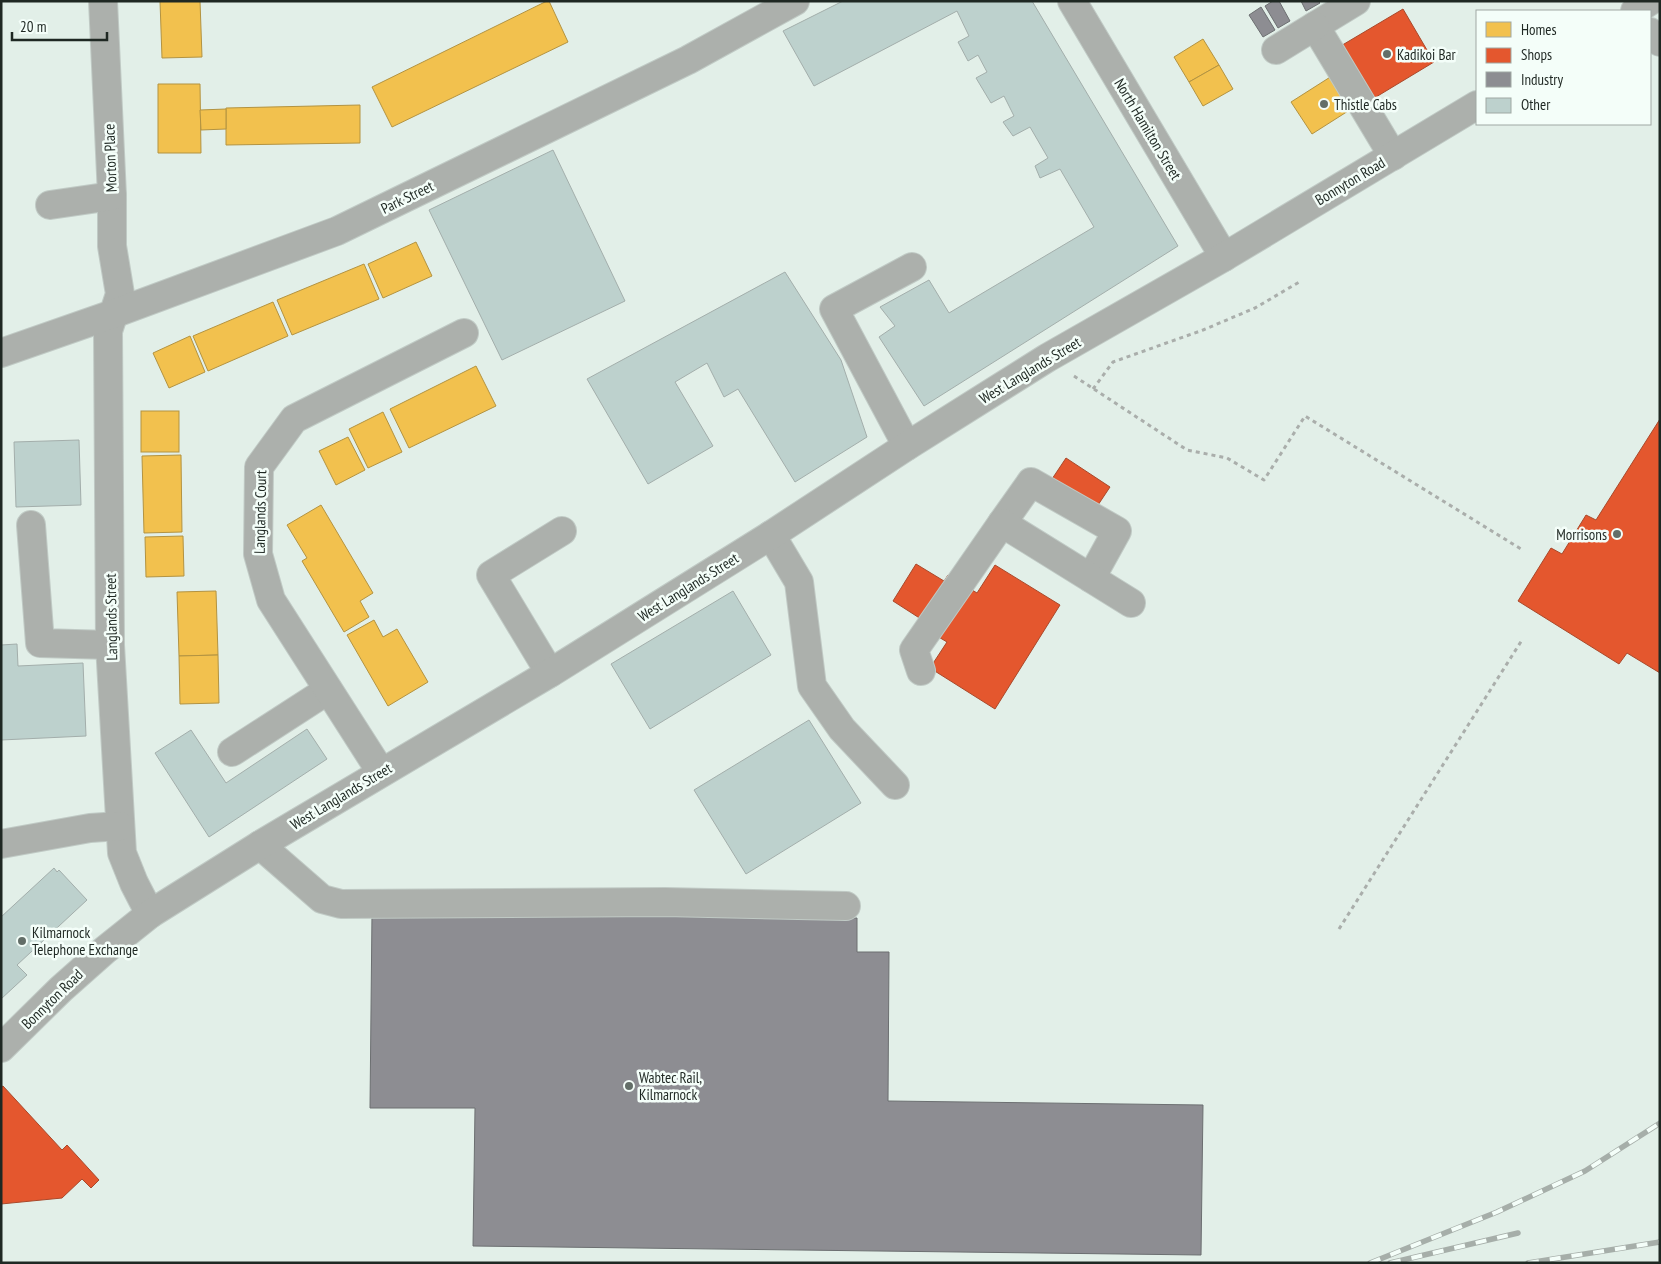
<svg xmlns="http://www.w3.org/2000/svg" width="1661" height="1264" font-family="'PT Sans Narrow',sans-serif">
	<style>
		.homes { fill: #f2c14e; stroke: #b39341 }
		.shops { fill: #e4572e; stroke: #a9492b }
		.industry { fill: #8d8d92; stroke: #6c6f71 }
		.building { fill: #bdd1cd; stroke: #a3aeab }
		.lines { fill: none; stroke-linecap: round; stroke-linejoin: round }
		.minor-casing { stroke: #c0cac5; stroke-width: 30 }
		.path { stroke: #aaaeab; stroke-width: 3; stroke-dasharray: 4 4; stroke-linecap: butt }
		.minor { stroke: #acb0ac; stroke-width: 28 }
		.rail-casing { stroke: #a6aea9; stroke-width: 5.5 }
		.rail { stroke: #f4fef9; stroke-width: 4; stroke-dasharray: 11; stroke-linecap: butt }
		.poi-dot { fill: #636e68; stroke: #f4fef9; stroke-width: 2 }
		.labels { text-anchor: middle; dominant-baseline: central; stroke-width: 5; stroke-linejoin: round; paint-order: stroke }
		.poi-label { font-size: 15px; fill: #1f2823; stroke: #f4fef9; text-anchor: start }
		.street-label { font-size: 15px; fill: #1f2823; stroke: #f4fef9 }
	</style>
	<rect width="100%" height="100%" fill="#e2efe8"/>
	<g class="homes">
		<polygon points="160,1 200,1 202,57 162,58"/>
		<polygon points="547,1 549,1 568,42 392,127 372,87"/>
		<polygon points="1203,39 1219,65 1189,82 1174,57"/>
		<polygon points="1219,65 1233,89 1203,106 1189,82"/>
		<polygon points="1335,74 1356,106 1312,134 1291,102"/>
		<polygon points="158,84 200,84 201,153 158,153"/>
		<polygon points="360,105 360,143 226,145 226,108"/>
		<polygon points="226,109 226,129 201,130 200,110"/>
		<polygon points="416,242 432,276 383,298 368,264"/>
		<polygon points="364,264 379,299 292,335 277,300"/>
		<polygon points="273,302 288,336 208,371 193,336"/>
		<polygon points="190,336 205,372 169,388 153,353"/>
		<polygon points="476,366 496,406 409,448 390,409"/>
		<rect x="141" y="411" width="38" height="41"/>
		<polygon points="383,412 402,452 368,468 349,429"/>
		<polygon points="348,437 365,470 336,485 319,451"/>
		<polygon points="181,455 182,532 144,533 142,456"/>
		<polygon points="321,505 373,593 360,601 369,617 344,632 302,561 307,558 287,525"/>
		<polygon points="183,536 184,576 146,577 145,537"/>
		<polygon points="216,591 218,655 179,656 177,592"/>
		<polygon points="374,620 383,637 397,629 428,682 388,706 347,635"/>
		<polygon points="218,655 219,703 180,704 179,656"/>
	</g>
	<g class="shops">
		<polygon points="1403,9 1434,62 1371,100 1339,47"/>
		<polygon points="1660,419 1660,673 1627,653 1619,664 1518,601 1551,548 1562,554 1586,515 1596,520"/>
		<polygon points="1066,458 1110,487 1096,508 1052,479"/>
		<polygon points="916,564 944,581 921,619 893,601"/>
		<polygon points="995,565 1060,605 995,709 930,668 947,642 917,624 948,575 977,593"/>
		<polygon points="3,1086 62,1150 67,1145 99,1180 91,1188 82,1179 62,1198 1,1204 1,1087"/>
	</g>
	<g class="industry">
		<polygon points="1273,1 1279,1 1290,21 1278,28 1265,6"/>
		<polygon points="1301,1 1318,1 1320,3 1306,11"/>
		<polygon points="1261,7 1275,30 1263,37 1249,15"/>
		<polygon points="372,913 857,918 857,952 889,952 888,1101 1203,1105 1201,1255 473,1246 475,1108 370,1108"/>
	</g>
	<g class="building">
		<polygon points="843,1 1032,1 1178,246 924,406 879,337 895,326 880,307 929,280 949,313 1094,227 1060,169 1040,178 1035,166 1048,158 1030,127 1013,136 1003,122 1014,116 1004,96 991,103 976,78 987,72 978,55 968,61 958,42 969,36 957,11 814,86 783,31"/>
		<polygon points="553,150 625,301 502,360 429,210"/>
		<polygon points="785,272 841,360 867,437 795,482 738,389 724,397 707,363 675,382 713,446 648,484 587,379"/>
		<polygon points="79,440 81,505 16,507 14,442"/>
		<polygon points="733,591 771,655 650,729 611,664"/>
		<polygon points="17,644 18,666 83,663 86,736 1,740 1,645"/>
		<polygon points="809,720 861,803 746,874 694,790"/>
		<polygon points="307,729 327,759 209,837 155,753 191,730 226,783"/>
		<polygon points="54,868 57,872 59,870 87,900 17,965 27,975 1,999 1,917"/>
	</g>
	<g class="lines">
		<defs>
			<g id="minor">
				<polyline points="103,1 112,196 112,246 120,294 108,331 110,645 122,853 134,883 150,914"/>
				<polyline points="1072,1 1224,257"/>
				<polyline points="1356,1 1315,26 1393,156"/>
				<polyline points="1635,11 1650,1"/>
				<polyline points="1650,32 1660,42"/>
				<polyline points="1276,50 1315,26"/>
				<polyline points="50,205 112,196"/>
				<polyline points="1,353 113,314 337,231 688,60 795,1"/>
				<polyline points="907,446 834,309 912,267"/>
				<polyline points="1002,523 1031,482 1117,531 1091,578"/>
				<polyline points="31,525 40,643 110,645"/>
				<polyline points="771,535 799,582 812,686 842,729 895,785"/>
				<polyline points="921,671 914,650 1002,523 1131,603"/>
				<polyline points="550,673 491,575 562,531"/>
				<polyline points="232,752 328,690"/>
				<polyline points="381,772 271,600 258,554 259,467 294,419 464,333"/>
				<polyline points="1,844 90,828 120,826"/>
				<polyline points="260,845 322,899 341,904 665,902 846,906"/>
				<polyline points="1,1048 61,989 105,950 150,914 260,845 550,673 771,535 907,446 1047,358 1224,257 1477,105"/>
			</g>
		</defs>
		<use href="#minor" class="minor-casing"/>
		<g class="path">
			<polyline points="1074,376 1187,450 1227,458 1264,480 1305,416 1521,549"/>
			<polyline points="1093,389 1113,362 1203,330 1255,308 1301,281"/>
			<polyline points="1339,929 1522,640"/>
		</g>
		<use href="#minor" class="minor"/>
		<defs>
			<g id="rail">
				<polyline points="1370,1263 1497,1212 1585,1171 1660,1123"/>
				<polyline points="1390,1263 1518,1233"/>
				<polyline points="1528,1263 1660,1242"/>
			</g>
		</defs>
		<use href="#rail" class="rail-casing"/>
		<use href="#rail" class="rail"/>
	</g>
	<g class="poi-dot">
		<circle cx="1387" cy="54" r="5"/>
		<circle cx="1324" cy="104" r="5"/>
		<circle cx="1617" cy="534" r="5"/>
		<circle cx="22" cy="941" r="5"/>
		<circle cx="629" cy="1086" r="5"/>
	</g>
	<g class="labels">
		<g class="poi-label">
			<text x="1397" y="54">Kadikoi Bar</text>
			<text x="1334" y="104">Thistle Cabs</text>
			<text x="1607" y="534" text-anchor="end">Morrisons</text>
			<text x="32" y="932">Kilmarnock<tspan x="32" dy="17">Telephone Exchange</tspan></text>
			<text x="639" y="1077">Wabtec Rail,<tspan x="639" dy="17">Kilmarnock</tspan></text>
		</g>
		<g class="street-label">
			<text transform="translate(1148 129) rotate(59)">North Hamilton Street</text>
			<text transform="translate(110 158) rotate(-92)">Morton Place</text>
			<text transform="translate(1350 181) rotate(-31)">Bonnyton Road</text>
			<text transform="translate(407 197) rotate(-26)">Park Street</text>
			<text transform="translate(1030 370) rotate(-31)">West Langlands Street</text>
			<text transform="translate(260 512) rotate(-89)">Langlands Court</text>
			<text transform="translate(688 587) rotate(-32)">West Langlands Street</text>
			<text transform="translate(111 617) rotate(-91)">Langlands Street</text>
			<text transform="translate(341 796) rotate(-31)">West Langlands Street</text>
			<text transform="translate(52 999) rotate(-44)">Bonnyton Road</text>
		</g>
	</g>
	<rect width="1661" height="1264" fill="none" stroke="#1f2823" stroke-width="5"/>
	<rect x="1476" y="10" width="175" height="115" fill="#f4fef9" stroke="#9fa8a3"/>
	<rect x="1486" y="22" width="25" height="15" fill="#f2c14e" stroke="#9fa8a3"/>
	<text x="1521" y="35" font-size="15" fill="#1f2823">Homes</text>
	<rect x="1486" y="48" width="25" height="15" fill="#e4572e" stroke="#9fa8a3"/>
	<text x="1521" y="60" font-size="15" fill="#1f2823">Shops</text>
	<rect x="1486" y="72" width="25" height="15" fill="#8d8d92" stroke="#9fa8a3"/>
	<text x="1521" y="85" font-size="15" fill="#1f2823">Industry</text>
	<rect x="1486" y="98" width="25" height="15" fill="#bdd1cd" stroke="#9fa8a3"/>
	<text x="1521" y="110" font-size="15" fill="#1f2823">Other</text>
	<path d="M12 32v8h95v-8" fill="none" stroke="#1f2823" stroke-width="2.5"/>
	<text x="20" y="32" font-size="15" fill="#1f2823" stroke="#f4fef9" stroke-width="4" paint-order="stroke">20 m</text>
</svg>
